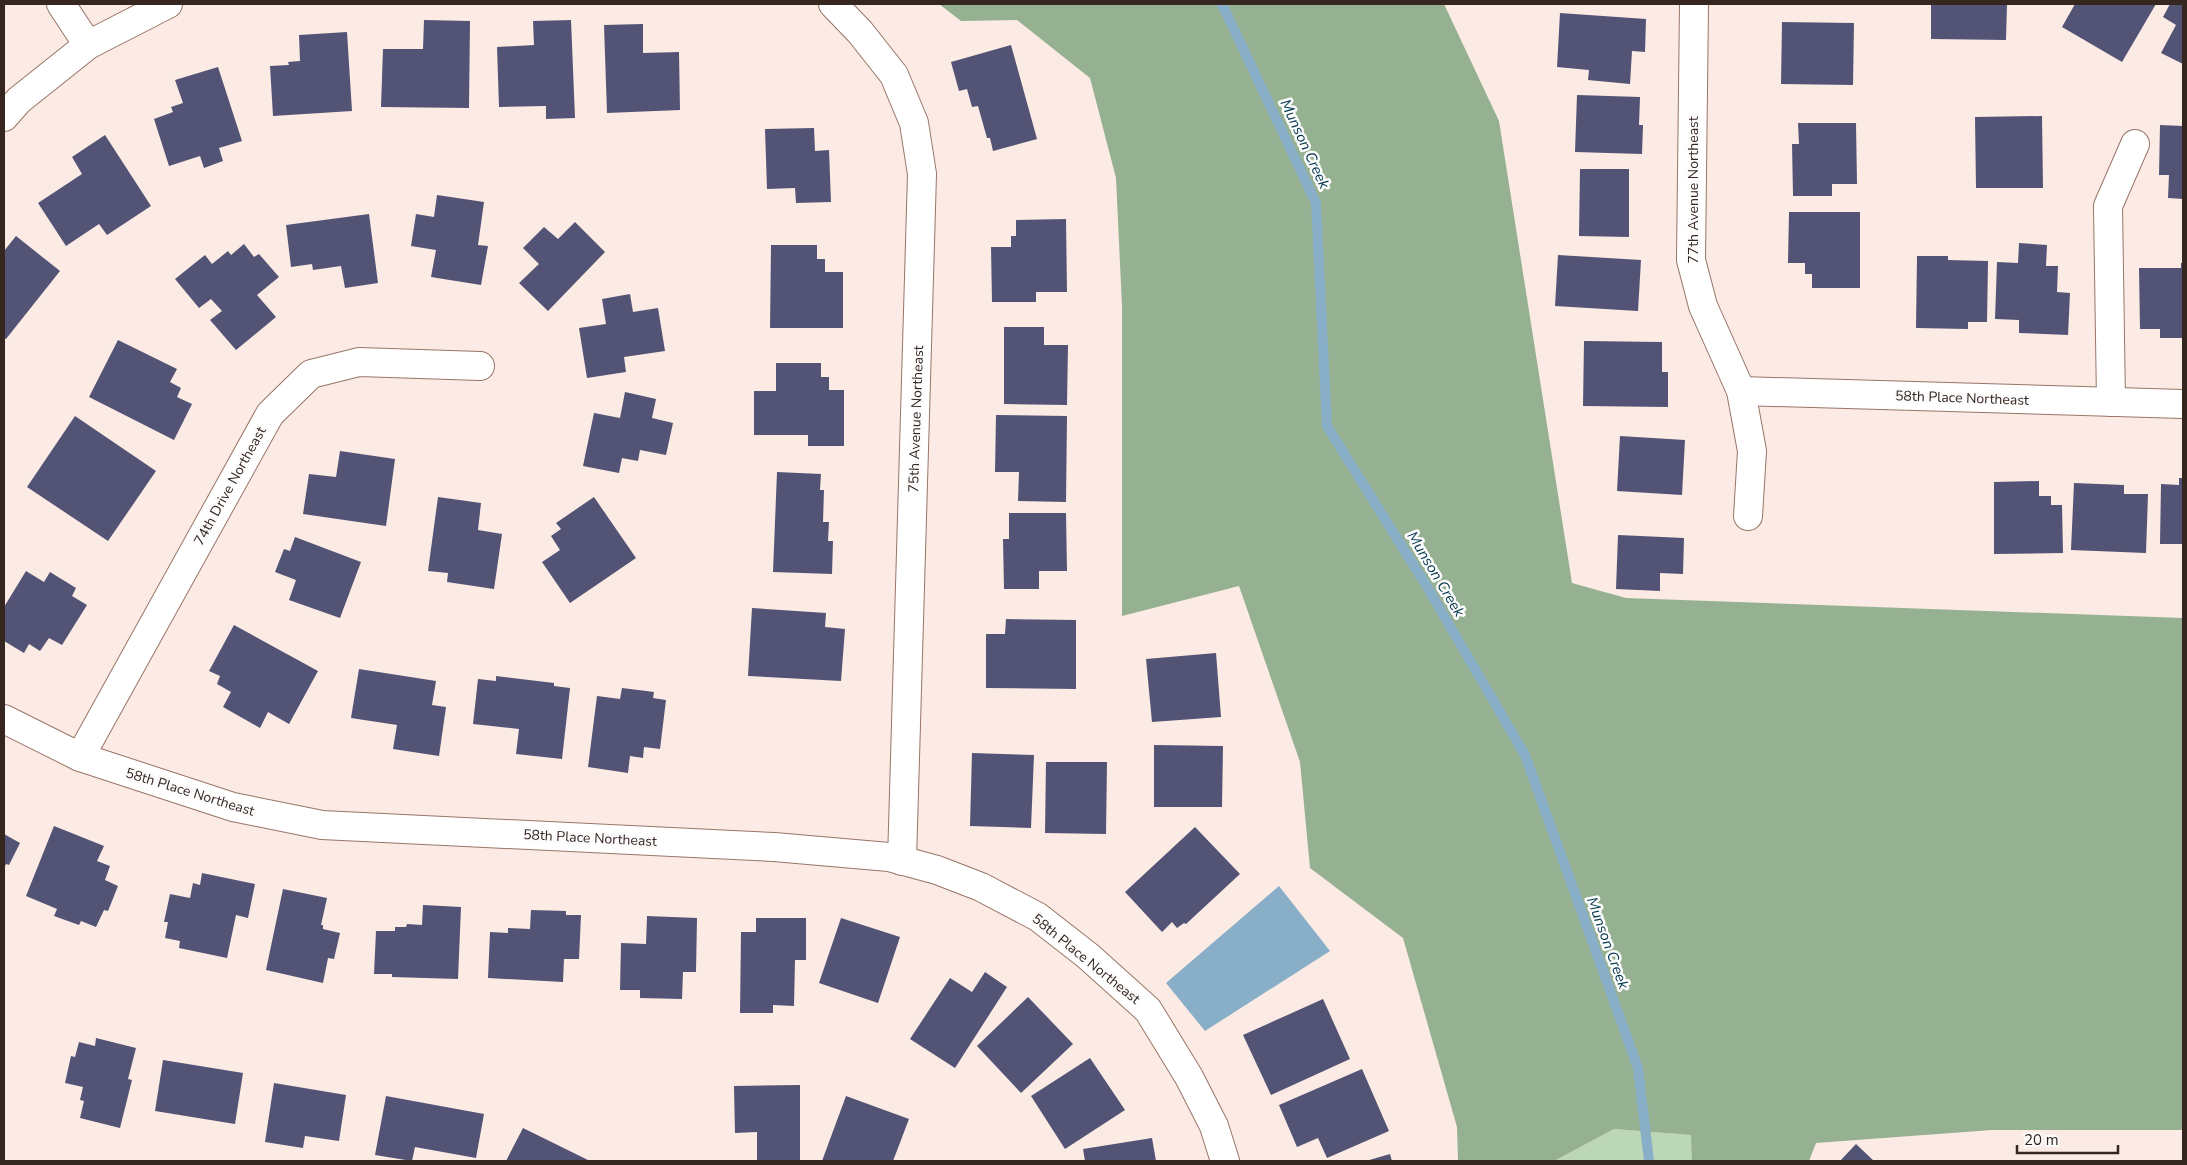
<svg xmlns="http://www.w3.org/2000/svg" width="2187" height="1165" font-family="'Nunito Sans',sans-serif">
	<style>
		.green { fill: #bbd7b6 }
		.forest { fill: #96b191 }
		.water { fill: #89afc8 }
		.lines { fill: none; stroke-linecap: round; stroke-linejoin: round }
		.stream { stroke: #89afc8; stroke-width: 10 }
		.building { fill: #535375 }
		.minor-casing { stroke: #987567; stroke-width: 30 }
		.minor { stroke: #fff; stroke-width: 28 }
		.labels { text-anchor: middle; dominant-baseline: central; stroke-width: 5; stroke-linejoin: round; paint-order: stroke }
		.street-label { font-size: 14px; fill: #352620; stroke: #fcfcfc }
		.water-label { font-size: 15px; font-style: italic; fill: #01364f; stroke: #fcfcfc }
	</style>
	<rect width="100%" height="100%" fill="#fbebe4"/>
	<polygon class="green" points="1614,1129 1692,1135 1692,1161 1554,1161"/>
	<polygon class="forest" points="939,4 1444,4 1499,121 1572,583 1626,598 2183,618 2183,1130 1992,1130 1816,1143 1809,1161 1692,1161 1691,1135 1614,1129 1554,1161 1458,1161 1457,1127 1403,938 1310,868 1300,762 1239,586 1122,616 1122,306 1116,178 1090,78 1017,20 961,21"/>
	<polygon class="water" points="1279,886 1330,951 1205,1031 1166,983"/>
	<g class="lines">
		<polyline class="stream" points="1222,4 1316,203 1327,426 1426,585 1525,755 1638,1068 1649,1161"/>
	</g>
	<g class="building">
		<polygon points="1931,4 2007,4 2006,40 1931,39"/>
		<polygon points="2075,4 2156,4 2122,62 2062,27"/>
		<polygon points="2170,4 2183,4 2183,64 2161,53 2176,25 2163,17"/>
		<polygon points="1560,13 1646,19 1645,52 1632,51 1630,84 1588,80 1589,70 1557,67"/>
		<polygon points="424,20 470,21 469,108 381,107 383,49 423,49"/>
		<polygon points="571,20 575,118 546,119 546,106 499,107 497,47 534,45 533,21"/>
		<polygon points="1782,22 1854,23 1853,85 1781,84"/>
		<polygon points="643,24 643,53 679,52 680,110 607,113 604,25"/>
		<polygon points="347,32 352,111 273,116 270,66 289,65 288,62 300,61 299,35"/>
		<polygon points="1011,45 1037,139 993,151 990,138 987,138 978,106 972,107 967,89 959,91 951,62"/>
		<polygon points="218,67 242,141 219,148 223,161 204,168 200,156 169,166 154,119 173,112 171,107 183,103 175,80"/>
		<polygon points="1577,95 1640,97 1639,125 1643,125 1642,154 1575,152"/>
		<polygon points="2042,116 2043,188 1976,188 1975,117"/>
		<polygon points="1798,123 1856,123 1857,184 1832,184 1832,196 1793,196 1792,144 1799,144"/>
		<polygon points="2160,125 2183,126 2183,199 2168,198 2169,175 2159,175"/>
		<polygon points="814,128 815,151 829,150 831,202 796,203 795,188 767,189 765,129"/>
		<polygon points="105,135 151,206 107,235 99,224 66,246 38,203 82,174 72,157"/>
		<polygon points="1580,169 1629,169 1629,237 1579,236"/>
		<polygon points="437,195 484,202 478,245 488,246 481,285 431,277 436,250 411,246 416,214 434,217"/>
		<polygon points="1789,212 1860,212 1860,288 1812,288 1812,274 1805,274 1805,263 1788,263"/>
		<polygon points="369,214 378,283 345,288 341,266 313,270 312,264 291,267 286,225"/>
		<polygon points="1066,219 1067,292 1036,292 1036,302 992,302 991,247 1011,247 1011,236 1016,236 1016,220"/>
		<polygon points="575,222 605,252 548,311 519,283 539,264 523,248 544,227 558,239"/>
		<polygon points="16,236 60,271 6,339 4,338 4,251"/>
		<polygon points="2019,243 2047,245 2046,266 2058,266 2057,292 2070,293 2068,335 2019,333 2019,320 1995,319 1997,262 2018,263"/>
		<polygon points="244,244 254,257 259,254 279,277 257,295 276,317 236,350 210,320 222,311 211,299 199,308 175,279 205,255 212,264 228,251 231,255"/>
		<polygon points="771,245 817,245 817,259 825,259 825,272 843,272 843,328 770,328"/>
		<polygon points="1558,255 1641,260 1638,311 1555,306"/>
		<polygon points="1917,256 1948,256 1948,260 1988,261 1987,322 1968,322 1968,329 1916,328"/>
		<polygon points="2181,263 2183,263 2183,338 2160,338 2160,329 2140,329 2139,268 2181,268"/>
		<polygon points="630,294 633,312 658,308 665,351 624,357 626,372 587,378 579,328 606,324 602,299"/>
		<polygon points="1004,327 1044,327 1044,345 1068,345 1067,405 1004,404"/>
		<polygon points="118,340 177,369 170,382 181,388 177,397 192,404 174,440 89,397"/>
		<polygon points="1584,341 1662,342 1662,372 1668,372 1668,407 1583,406"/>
		<polygon points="776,363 821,363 821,377 829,377 829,390 844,390 844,446 808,446 808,435 754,435 754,391 776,391"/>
		<polygon points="625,392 656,399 652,418 673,423 666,455 640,450 638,461 622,458 619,473 583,466 594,413 620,418"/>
		<polygon points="996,415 1067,416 1066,502 1018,501 1019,472 995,472"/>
		<polygon points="75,416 156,471 108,541 27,487"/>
		<polygon points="1620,436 1685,440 1682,495 1617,491"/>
		<polygon points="340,451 395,459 386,526 303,514 309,474 336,477"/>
		<polygon points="777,472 821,474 820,490 824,490 823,522 829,522 828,541 833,541 832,574 773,572"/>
		<polygon points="2179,478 2183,478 2183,544 2160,544 2161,484 2179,485"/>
		<polygon points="2039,481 2039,496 2051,496 2051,505 2062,505 2063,553 1994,554 1994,482"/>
		<polygon points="2074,483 2124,485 2124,494 2148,494 2146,553 2071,550"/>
		<polygon points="438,497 481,503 478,530 502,534 494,589 447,582 448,573 428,571"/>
		<polygon points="594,497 636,558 570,603 542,562 560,550 551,536 561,529 556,523"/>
		<polygon points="1009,513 1066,513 1067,571 1039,571 1039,589 1004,589 1003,539 1009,539"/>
		<polygon points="1618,535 1684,538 1683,574 1660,573 1660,591 1616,589"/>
		<polygon points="295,537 361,562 340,618 289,600 296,580 275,572 284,549 290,551"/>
		<polygon points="26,571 44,582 50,572 76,588 72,596 87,605 62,645 49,638 40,651 29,644 24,653 4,641 4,607"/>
		<polygon points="752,608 826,613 825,627 845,629 841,681 748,676"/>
		<polygon points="1006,619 1076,620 1076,689 986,688 986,634 1005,634"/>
		<polygon points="234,625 318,671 289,724 268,712 260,728 223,707 231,692 217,684 220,676 209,671"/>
		<polygon points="1216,653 1221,717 1152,722 1146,659"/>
		<polygon points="359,669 436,681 432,705 446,707 439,756 393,749 397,725 351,718"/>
		<polygon points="496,676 554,683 554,686 570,688 562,759 516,754 519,729 473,724 478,679 496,681"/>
		<polygon points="622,688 654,692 653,698 666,700 660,749 644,747 643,758 630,756 628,773 588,767 597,696 620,699"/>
		<polygon points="1154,745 1223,746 1222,807 1154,807"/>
		<polygon points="972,753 1034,755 1031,828 970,826"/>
		<polygon points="1046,762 1107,762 1106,834 1045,833"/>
		<polygon points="54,826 104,846 97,861 110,866 105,880 118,886 108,911 104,910 96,927 81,921 79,925 54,916 57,909 26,896"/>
		<polygon points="1195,827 1240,874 1186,924 1184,923 1177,928 1172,922 1162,932 1125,892"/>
		<polygon points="4,834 20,843 9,865 6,864 4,868"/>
		<polygon points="202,873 255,884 248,918 236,915 227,958 179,948 180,941 165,938 168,922 164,922 170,894 190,898 193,883 200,885"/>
		<polygon points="283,889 327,898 321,925 323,925 323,929 340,933 334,959 328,958 323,983 266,970"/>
		<polygon points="423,905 461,907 458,979 392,977 392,974 374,974 376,931 395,931 395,927 406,927 407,924 422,925"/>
		<polygon points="531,910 566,911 566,915 581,915 579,959 564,959 563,982 488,978 490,932 508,933 508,928 530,929"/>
		<polygon points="647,916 697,918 696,972 683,972 682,999 640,998 640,990 620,990 621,943 646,944"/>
		<polygon points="756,918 806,918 806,960 795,960 794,1006 773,1005 773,1013 740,1013 741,932 756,932"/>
		<polygon points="841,918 900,937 878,1003 819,983"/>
		<polygon points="985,972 1007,987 955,1068 910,1039 950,978 972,992"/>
		<polygon points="1028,997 1073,1044 1021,1093 977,1046"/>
		<polygon points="1323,999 1350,1059 1271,1095 1243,1035"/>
		<polygon points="96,1038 136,1048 128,1079 132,1080 120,1128 80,1118 84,1101 80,1100 83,1087 65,1083 71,1056 75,1057 79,1042 95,1046"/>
		<polygon points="1090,1058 1125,1110 1065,1149 1031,1096"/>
		<polygon points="163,1060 243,1073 235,1124 155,1111"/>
		<polygon points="1362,1069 1389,1131 1327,1158 1318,1138 1297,1147 1279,1105"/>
		<polygon points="274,1083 346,1095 339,1141 305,1136 303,1148 265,1142"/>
		<polygon points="800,1085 800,1161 757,1161 757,1132 735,1133 734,1086"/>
		<polygon points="386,1096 484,1114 476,1158 415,1147 412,1161 375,1155"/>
		<polygon points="846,1096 909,1119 893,1161 822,1161"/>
		<polygon points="523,1128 590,1161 506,1161"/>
		<polygon points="1152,1138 1156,1161 1085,1161 1083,1149"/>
		<polygon points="1856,1144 1874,1161 1840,1161"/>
		<polygon points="1390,1154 1392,1161 1366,1161"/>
	</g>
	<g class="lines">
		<defs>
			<g id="minor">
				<polyline points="61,4 88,45"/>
				<polyline points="833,4 860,32 894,75 914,123 922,174 902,861"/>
				<polyline points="1694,4 1691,260 1703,306 1741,391 1752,451 1748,516"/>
				<polyline points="4,117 19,100 88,45 168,4"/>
				<polyline points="1741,391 2183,404"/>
				<polyline points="2111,402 2108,206 2135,144"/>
				<polyline points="4,719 80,757 233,807 322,825 774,847 889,857 937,870 981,887 1038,917 1088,956 1148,1010 1189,1077 1214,1126 1225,1161"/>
				<polyline points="80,757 270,414 311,374 359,362 480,366"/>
			</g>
		</defs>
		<use href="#minor" class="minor-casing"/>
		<use href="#minor" class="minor"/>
	</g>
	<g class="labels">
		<g class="street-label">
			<text transform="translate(1693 190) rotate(-90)">77th Avenue Northeast</text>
			<text transform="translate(1962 398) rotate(2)">58th Place Northeast</text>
			<text transform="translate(916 419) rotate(-88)">75th Avenue Northeast</text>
			<text transform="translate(230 486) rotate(-61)">74th Drive Northeast</text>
			<text transform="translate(190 792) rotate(17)">58th Place Northeast</text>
			<text transform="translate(590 838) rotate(3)">58th Place Northeast</text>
			<text transform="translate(1086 959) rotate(39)">58th Place Northeast</text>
		</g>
		<g class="water-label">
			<text transform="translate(1305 144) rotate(65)">Munson Creek</text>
			<text transform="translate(1436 574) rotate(59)">Munson Creek</text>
			<text transform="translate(1608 943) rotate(70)">Munson Creek</text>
		</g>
	</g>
	<rect width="2187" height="1165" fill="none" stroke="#352620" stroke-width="10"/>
	<path d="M2017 1145v8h101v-8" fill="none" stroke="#352620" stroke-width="2.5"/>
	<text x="2024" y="1145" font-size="15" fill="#352620" stroke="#fcfcfc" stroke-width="4" paint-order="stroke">20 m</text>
</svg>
